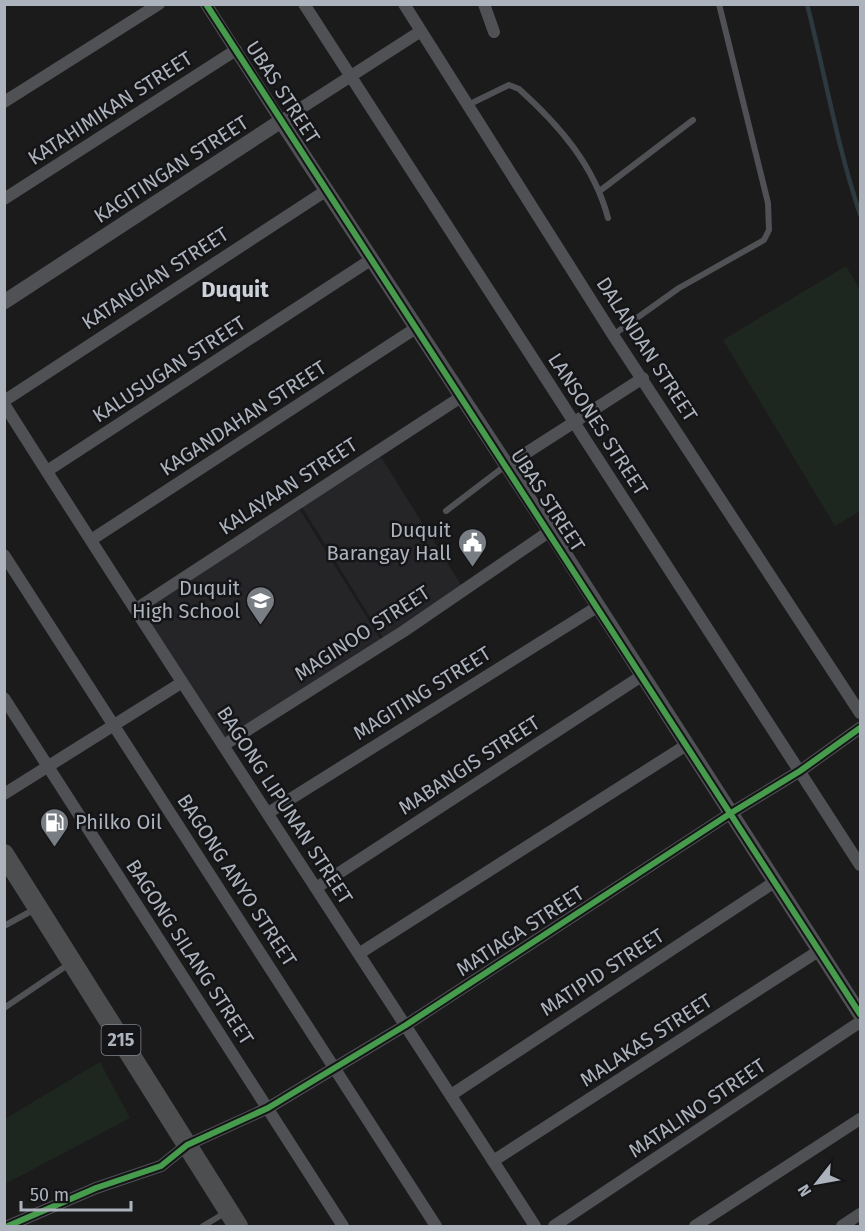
<svg xmlns="http://www.w3.org/2000/svg" width="865" height="1231" font-family="'Fira Sans',sans-serif">
	<style>
		.built { fill: #252528 }
		.green { fill: #1e271f }
		.lines { fill: none; stroke-linecap: round; stroke-linejoin: round }
		.stream { stroke: #2c393f; stroke-width: 4.5 }
		.service { stroke: #4f5155; stroke-width: 6 }
		.minor { stroke: #4f5155; stroke-width: 12 }
		.tertiary { stroke: #4f5155; stroke-width: 15 }
		.primary { stroke: #4d4e50; stroke-width: 20 }
		.cycleway-casing { stroke: #151518; stroke-width: 10 }
		.cycleway { stroke: #469c4c; stroke-width: 6 }
		.labels { text-anchor: middle; dominant-baseline: central; stroke-width: 5; stroke-linejoin: round; paint-order: stroke }
		.shield { fill: #151518; stroke: #7f848c; stroke-width: 1.5 }
		.shield-label { font-size: 18px; font-weight: bold; fill: #acb3bd }
		.street-label { font-size: 20px; fill: #acb3bd; stroke: #151518 }
		.poi-label { font-size: 20px; fill: #acb3bd; stroke: #151518; text-anchor: end }
		.quarter-label { font-size: 22px; font-weight: bold; fill: #cdd2d9; stroke: #151518 }
	</style>
	<rect width="100%" height="100%" fill="#1b1b1c"/>
	<g class="built">
		<polygon points="381,457 463,588 383,638 302,507"/>
		<polygon points="300,510 381,640 223,739 141,610"/>
	</g>
	<g class="green">
		<polygon points="846,266 860,290 860,511 835,526 723,340"/>
		<polygon points="100,1062 130,1118 5,1184 5,1119"/>
	</g>
	<g class="lines">
		<path class="stream" d="M807,4c18,70 30,142 53,210"/>
		<g class="service">
			<path d="M470,104l39,-19 10,4c40,36 75,76 89,129"/>
			<polyline points="601,190 693,120"/>
			<polyline points="613,335 679,288 764,240 769,230 768,203 719,4"/>
			<polyline points="446,511 505,466"/>
			<polyline points="4,926 35,909"/>
			<polyline points="4,1008 69,964"/>
			<polyline points="203,1226 225,1213"/>
		</g>
		<g class="minor">
			<polyline points="206,4 281,121 421,31"/>
			<polyline points="304,4 860,865"/>
			<polyline points="404,4 613,335 860,713"/>
			<polyline points="484,4 494,32"/>
			<polyline points="4,102 159,4"/>
			<polyline points="4,199 236,50"/>
			<polyline points="4,401 327,190"/>
			<path d="M4,404c174,276 355,548 531,822"/>
			<polyline points="506,466 643,378"/>
			<polyline points="47,471 372,259"/>
			<polyline points="91,540 416,328"/>
			<polyline points="4,555 436,1226"/>
			<polyline points="136,609 461,397"/>
			<polyline points="4,698 343,1226"/>
			<polyline points="224,745 404,631 550,531"/>
			<polyline points="4,794 181,683"/>
			<polyline points="268,813 597,607"/>
			<polyline points="316,888 643,675"/>
			<polyline points="360,953 688,744"/>
			<polyline points="451,1095 776,881"/>
			<polyline points="493,1161 820,950"/>
			<polyline points="8,1226 96,1188 161,1166 187,1145 268,1108 406,1025 731,813 800,771 860,728"/>
			<polyline points="554,1226 860,1022"/>
			<polyline points="695,1226 860,1119"/>
			<polyline points="842,1226 860,1214"/>
		</g>
		<polyline class="tertiary" points="4,302 281,121 553,536 860,1014"/>
		<polyline class="primary" points="4,854 238,1226"/>
		<defs>
			<g id="cycleway">
				<polyline points="206,4 860,1014"/>
				<polyline points="8,1226 96,1188 161,1166 187,1145 268,1108 406,1025 731,813 800,771 860,728"/>
			</g>
		</defs>
		<use href="#cycleway" class="cycleway-casing"/>
		<use href="#cycleway" class="cycleway"/>
	</g>
	<defs>
		<symbol id="civic-pin" viewBox="-11 -11 22 30"><path d="M0 17L-7.5 6A9.5 9.5 0 1 1 7.5 6Z" fill="#797e85" stroke="#151518"/><path d="M-.6-6.5H3V-4.5H.6V-3L4-1V1h2V6H-6V1h2V-1L-.6-3ZM-1.2 2.5V6h2.4V2.5Z" fill="#fff"/></symbol>
		<symbol id="school-pin" viewBox="-11 -11 22 30"><path d="M0 17L-7.5 6A9.5 9.5 0 1 1 7.5 6Z" fill="#797e85" stroke="#151518"/><path d="M0-5L7-2L0 1L-7-2ZM-4 1L0 2.5L4 1V4Q0 6-4 4Z" fill="#fff"/></symbol>
		<symbol id="fuel-pin" viewBox="-11 -11 22 30"><path d="M0 17L-7.5 6A9.5 9.5 0 1 1 7.5 6Z" fill="#797e85" stroke="#151518"/><path d="M-5.5-6h7V0h2V4h1.3V-2.5L3-4.5l.8-.8L6-3V5H2.5V1h-1V6h-7ZM-4.2-4.7v3.2H.2V-4.7Z" fill="#fff"/></symbol>
	</defs>
	<g fill-rule="evenodd">
		<use href="#civic-pin" x="456" y="526" width="33" height="45"/>
		<use href="#school-pin" x="244" y="584" width="33" height="45"/>
		<use href="#fuel-pin" x="38" y="806" width="33" height="45"/>
	</g>
	<g class="labels">
		<rect class="shield" x="101.5" y="1025" width="39" height="30" rx="4.5"/>
		<g class="shield-label">
			<text x="121" y="1040">215</text>
		</g>
		<g class="street-label">
			<text transform="translate(283 92) rotate(57)">UBAS STREET</text>
			<text transform="translate(110 108) rotate(-33)">KATAHIMIKAN STREET</text>
			<text transform="translate(171 169) rotate(-33)">KAGITINGAN STREET</text>
			<text transform="translate(155 278) rotate(-33)">KATANGIAN STREET</text>
			<text transform="translate(647 349) rotate(57)">DALANDAN STREET</text>
			<text transform="translate(169 369) rotate(-33)">KALUSUGAN STREET</text>
			<text transform="translate(243 418) rotate(-33)">KAGANDAHAN STREET</text>
			<text transform="translate(598 424) rotate(57)">LANSONES STREET</text>
			<text transform="translate(288 486) rotate(-33)">KALAYAAN STREET</text>
			<text transform="translate(548 500) rotate(57)">UBAS STREET</text>
			<text transform="translate(362 633) rotate(-33)">MAGINOO STREET</text>
			<text transform="translate(422 693) rotate(-32)">MAGITING STREET</text>
			<text transform="translate(469 765) rotate(-33)">MABANGIS STREET</text>
			<text transform="translate(285 805) rotate(57)">BAGONG LIPUNAN STREET</text>
			<text transform="translate(237 880) rotate(57)">BAGONG ANYO STREET</text>
			<text transform="translate(520 931) rotate(-33)">MATIAGA STREET</text>
			<text transform="translate(190 952) rotate(57)">BAGONG SILANG STREET</text>
			<text transform="translate(602 972) rotate(-33)">MATIPID STREET</text>
			<text transform="translate(646 1040) rotate(-33)">MALAKAS STREET</text>
			<text transform="translate(697 1108) rotate(-34)">MATALINO STREET</text>
		</g>
		<g class="poi-label">
			<text x="451" y="530">Duquit<tspan x="451" dy="23">Barangay Hall</tspan></text>
			<text x="240" y="588">Duquit<tspan x="240" dy="23">High School</tspan></text>
			<text x="75" y="822" text-anchor="start">Philko Oil</text>
		</g>
		<g class="quarter-label">
			<text x="235" y="289">Duquit</text>
		</g>
	</g>
	<rect width="865" height="1231" fill="none" stroke="#acb3bd" stroke-width="12"/>
	<g transform="translate(817 1183) rotate(239)" stroke="#151518" stroke-width="4.5" paint-order="stroke">
	<path d="M0-4.5L10 22L0 15L-10 22Z" fill="#acb3bd"/>
	<text y="-9" font-size="16" font-weight="bold" text-anchor="middle" fill="#acb3bd">N</text>
	</g>
	<path d="M21 1201v9h110v-9" fill="none" stroke="#acb3bd" stroke-width="3"/>
	<text x="30" y="1201" font-size="18" fill="#acb3bd" stroke="#151518" stroke-width="4.5" paint-order="stroke">50 m</text>
</svg>
